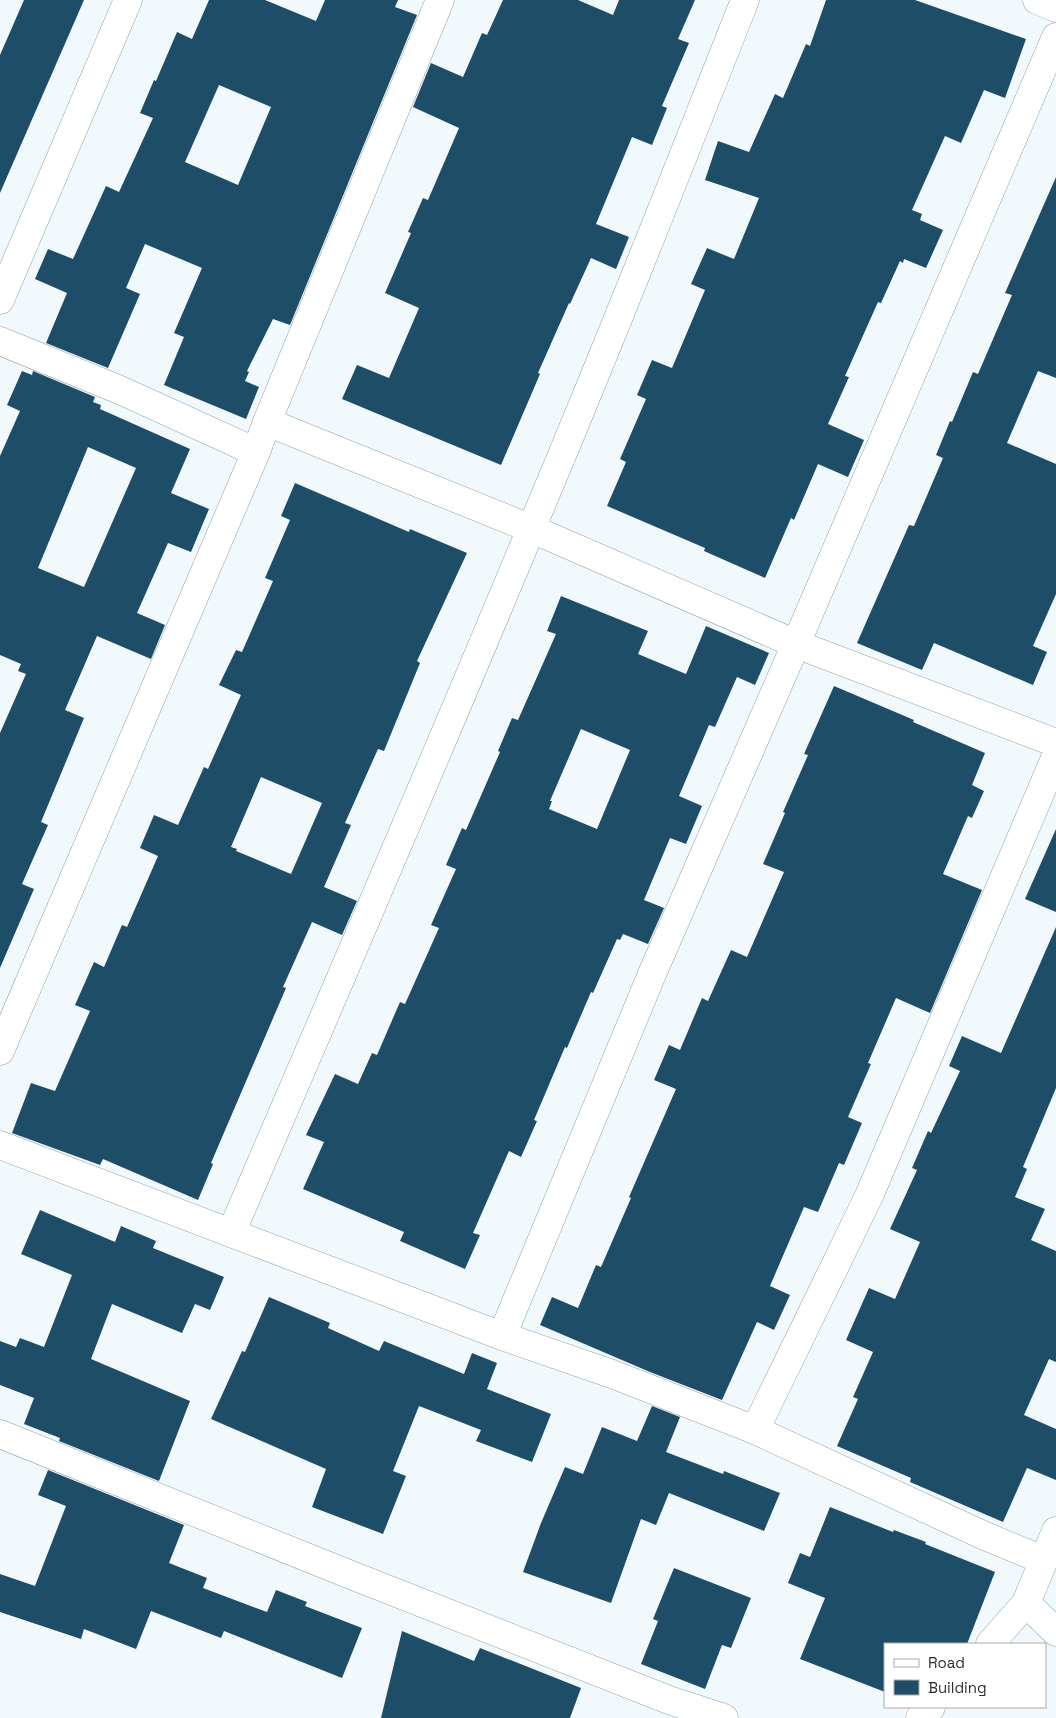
<svg xmlns="http://www.w3.org/2000/svg" width="1056" height="1718" font-family="'Space Grotesk',sans-serif">
	<style>
		.building { fill: #1e4e67; fill-rule: evenodd }
		.lines { fill: none; stroke-linecap: round; stroke-linejoin: round }
		.street-casing { stroke: #91a1ab; stroke-width: 29 }
		.street { stroke: #fff; stroke-width: 28 }
	</style>
	<rect width="100%" height="100%" fill="#f2f9fd"/>
	<g class="building">
		<polygon points="24,0 84,0 0,193 0,55"/>
		<path d="M209,0h56l51,21 9,-21h73l-3,7 22,8 -127,310 -17,-6 -26,52 2,1 -4,9 14,6 -13,32 -82,-34 20,-48 -10,-4 28,-65 -57,-24 -19,44 14,6 -32,74 -62,-25 21,-50 -32,-14 13,-30 25,10 33,-73 13,6 34,-74 -13,-5 14,-33 2,1 21,-49 15,7zM219,85l52,22 -33,78 -53,-23z"/>
		<polygon points="503,0 578,0 613,15 619,0 695,0 678,39 689,43 662,106 667,108 652,145 632,137 596,224 629,237 616,269 591,258 570,304 569,303 538,373 540,374 501,465 342,399 357,365 389,378 419,308 385,293 411,233 408,232 423,198 428,200 459,128 413,107 431,63 463,77 482,33 487,35"/>
		<polygon points="826,0 915,0 1026,39 1005,98 984,90 961,143 945,136 912,210 922,214 920,220 943,230 926,268 904,259 903,263 900,261 881,303 878,302 845,376 849,377 828,424 864,440 848,477 818,464 794,520 791,518 765,578 704,551 705,548 607,506 626,462 620,459 646,399 637,395 652,360 672,368 705,290 691,284 707,248 734,259 759,198 705,180 718,141 749,152 775,94 783,98 806,44 810,46"/>
		<polygon points="1056,177 1056,378 1038,371 1007,443 1056,464 1056,594 1033,646 1047,652 1033,685 934,643 922,670 857,643 909,525 914,526 943,458 936,455 950,421 952,422 973,372 978,374 1012,295 1005,293"/>
		<path d="M22,371l10,4 1,-4 62,26 -2,5 8,3 -1,4 90,40 -19,44 38,16 -18,43 -23,-9 -31,70 28,12 -14,34 -54,-23 -32,74 19,8 -43,104 7,3 -26,59 12,5 -34,79v-235l26,-59 -8,-3 3,-7 -21,-9v-199l20,-45 -13,-6zM88,447l48,21 -52,119 -46,-19z"/>
		<path d="M295,483l114,49 1,-3 57,24 -50,108 3,2 -36,88 -6,-2 -33,74 6,2 -27,62 33,14 -15,34 -30,-13 -29,65 3,1 -75,175 2,1 -15,36 -95,-41 -3,6 -88,-32 19,-50 24,8 35,-80 -15,-6 19,-43 10,5 18,-42 5,2 31,-71 -18,-8 14,-33 24,10 26,-58 4,2 33,-74 -22,-10 17,-35 6,2 31,-71 -8,-3 25,-58 -9,-4zM261,777l61,26 -31,71 -55,-23 1,-2 -6,-2z"/>
		<path d="M561,596l87,35 -10,23 48,20 20,-48 63,27 -14,32 -18,-8 -22,50 -6,-2 -30,71 23,10 -16,38 -16,-6 -26,62 20,8 -16,36 -25,-10 -3,6 -3,-1 -24,54 -2,-1 -24,56 -2,-1 -31,73 3,1 -16,36 -12,-6 -36,82 7,2 -15,34 -65,-28 4,-9 -101,-43 21,-47 -18,-7 29,-61 23,10 14,-31 5,2 23,-53 5,2 34,-76 -8,-3 25,-56 -10,-4 16,-37 4,2 34,-78 -2,-1 14,-33 6,2 38,-86 -9,-3zM581,729l49,21 -33,79 -48,-20 3,-8h-2z"/>
		<polygon points="834,686 914,720 913,722 985,753 972,785 984,791 972,818 968,816 943,874 982,890 930,1013 896,998 868,1063 871,1064 848,1117 862,1123 844,1165 839,1163 818,1212 804,1207 770,1286 790,1295 774,1330 757,1322 722,1400 650,1372 540,1325 552,1297 578,1308 596,1265 601,1267 631,1198 629,1197 676,1089 654,1080 669,1045 680,1050 702,998 708,1001 731,950 747,957 784,872 763,864 785,813 783,812 808,755 804,754"/>
		<polygon points="1056,829 1056,912 1025,899"/>
		<polygon points="1056,927 1056,1088 1023,1167 1027,1169 1015,1197 1045,1209 1031,1240 1056,1251 1056,1362 1049,1359 1024,1415 1056,1429 1056,1480 1027,1468 1003,1522 910,1482 911,1478 837,1446 858,1399 853,1397 873,1352 846,1340 869,1288 895,1299 920,1242 890,1229 917,1170 912,1168 928,1131 931,1133 960,1071 949,1066 962,1036 1001,1053"/>
		<polygon points="40,1210 115,1242 121,1226 156,1241 153,1248 224,1277 210,1310 195,1304 182,1333 112,1304 91,1359 190,1401 159,1481 59,1441 60,1438 24,1424 34,1398 0,1385 0,1341 16,1347 20,1338 44,1347 72,1275 21,1254"/>
		<polygon points="269,1297 330,1323 328,1328 379,1351 384,1341 464,1374 472,1353 497,1363 487,1389 551,1414 532,1462 476,1441 481,1430 419,1406 393,1471 406,1476 383,1534 312,1507 326,1469 211,1419 242,1351 245,1352"/>
		<polygon points="652,1406 680,1417 666,1452 723,1474 724,1471 780,1493 764,1531 669,1493 656,1525 641,1519 611,1603 523,1572 541,1523 565,1467 583,1474 602,1427 637,1441"/>
		<polygon points="48,1470 184,1525 169,1563 207,1578 203,1588 267,1612 276,1590 307,1602 305,1606 362,1628 342,1678 224,1631 221,1638 151,1611 136,1649 84,1629 81,1639 0,1612 0,1574 35,1586 66,1506 38,1495"/>
		<polygon points="830,1507 893,1532 894,1530 926,1542 925,1544 995,1572 967,1644 885,1644 885,1692 800,1659 825,1598 788,1583 800,1553 810,1557"/>
		<polygon points="674,1568 751,1598 731,1648 722,1645 705,1689 641,1664 658,1621 653,1619"/>
		<polygon points="402,1631 474,1661 480,1648 581,1688 570,1718 381,1718"/>
	</g>
	<g class="lines">
		<defs>
			<g id="street">
				<polyline points="1037,0 1056,8"/>
				<polyline points="0,300 128,0"/>
				<polyline points="0,341 120,390 256,452"/>
				<polyline points="267,422 532,529 796,644 1056,743"/>
				<polyline points="0,1051 256,452 267,422 440,0"/>
				<polyline points="0,1145 502,1336 612,1374 755,1430 985,1536 1043,1560"/>
				<path d="M231,1233c101,-234 202,-468 300,-704 74,-175 144,-352 214,-529"/>
				<polyline points="502,1336 652,974 796,644 1056,37"/>
				<polyline points="755,1430 869,1196 1056,756"/>
				<polyline points="0,1434 351,1575 669,1700 724,1718"/>
				<polyline points="1056,1531 1026,1603 1056,1632"/>
				<polyline points="990,1644 1026,1603"/>
				<polyline points="920,1718 931,1707"/>
			</g>
		</defs>
		<use href="#street" class="street-casing"/>
		<use href="#street" class="street"/>
	</g>
	<rect x="884" y="1643" width="162" height="65" fill="#ffffff" stroke="#a9acad"/>
	<rect x="894" y="1659" width="25" height="8" fill="#ffffff" stroke="#a9acad"/>
	<text x="928" y="1668" font-size="15" fill="#292f33">Road</text>
	<rect x="894" y="1680" width="25" height="15" fill="#1e4e67" stroke="#a9acad"/>
	<text x="928" y="1693" font-size="15" fill="#292f33">Building</text>
</svg>
